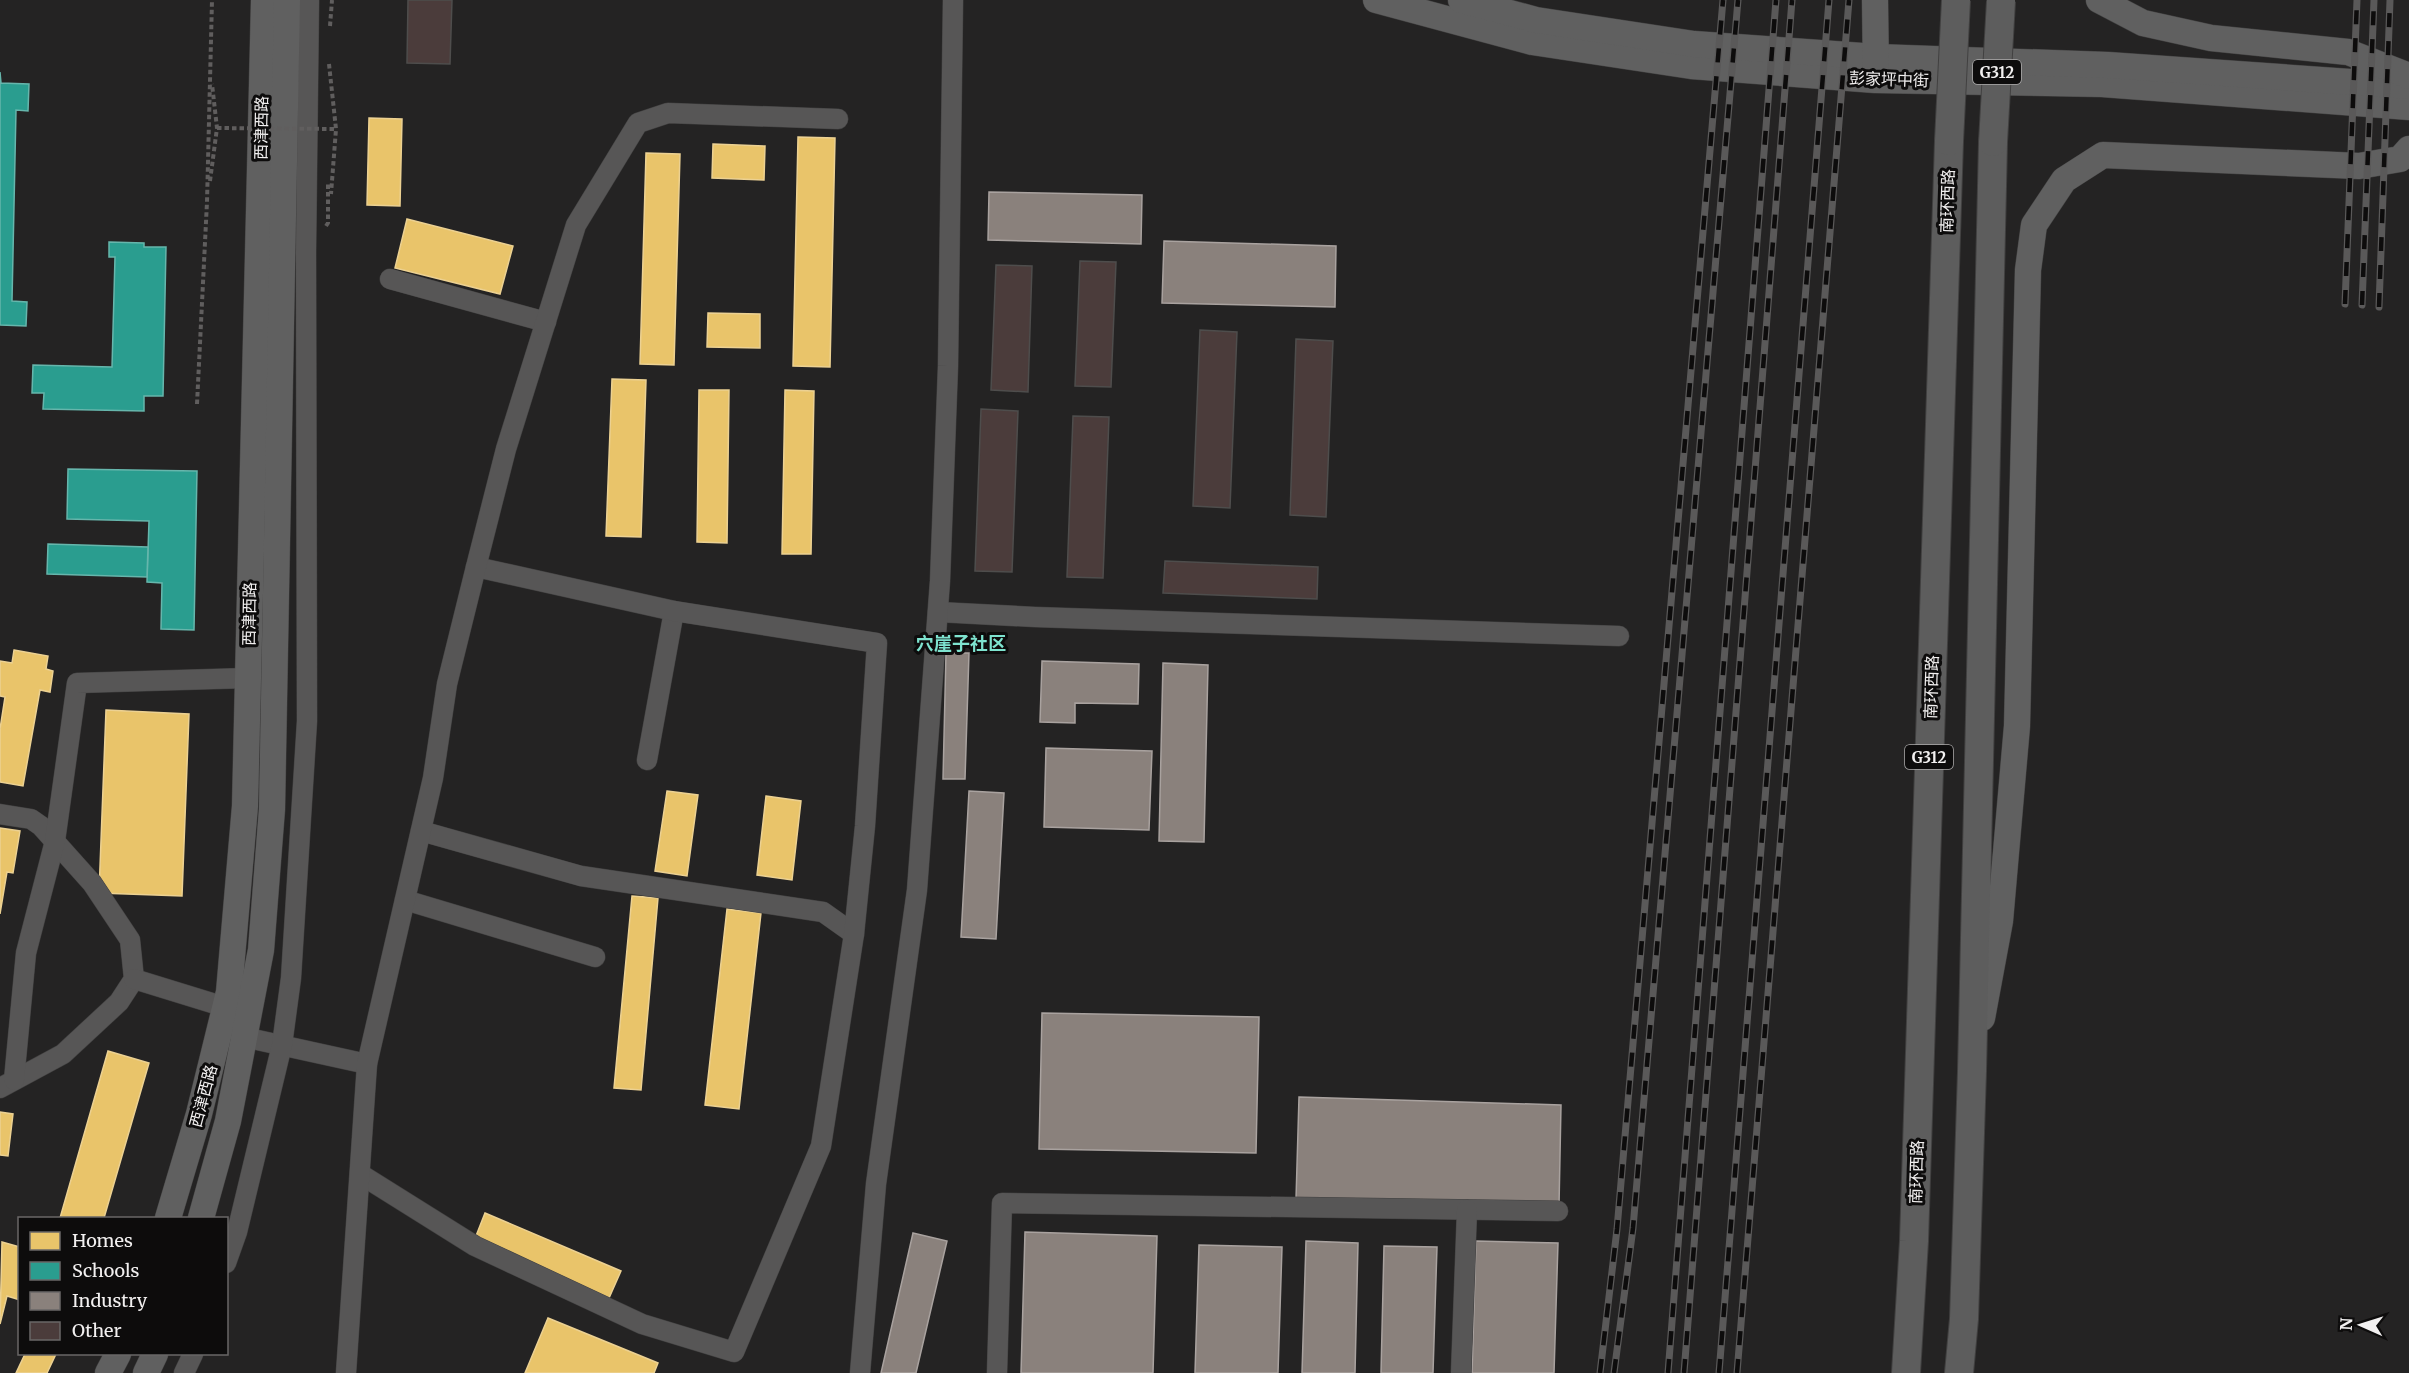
<svg xmlns="http://www.w3.org/2000/svg" width="2409" height="1373" font-family="Merriweather,'Noto Sans SC',serif">
	<style>
		.homes { fill: #e9c46a; stroke: #ecd192; stroke-width: 1.5 }
		.schools { fill: #2a9d8f; stroke: #66b6ac; stroke-width: 1.5 }
		.industry { fill: #8a817c; stroke: #a9a29f; stroke-width: 1.5 }
		.building { fill: #4b3c3b; stroke: #4e4d4c; stroke-width: 1.5 }
		.lines { fill: none; stroke-linecap: round; stroke-linejoin: round }
		.minor-casing { stroke: #414040; stroke-width: 21 }
		.major-casing { stroke: #414040; stroke-width: 27 }
		.highway-casing { stroke: #414040; stroke-width: 30 }
		.path { stroke: #605e5e; stroke-width: 4; stroke-dasharray: 4.5 3; stroke-linecap: butt }
		.minor { stroke: #575656; stroke-width: 20 }
		.major { stroke: #606060; stroke-width: 26 }
		.highway { stroke: #5d5d5d; stroke-width: 28 }
		.rail-casing { stroke: #5a5959; stroke-width: 7 }
		.rail { stroke: #0d0c0c; stroke-width: 4.5; stroke-dasharray: 14; stroke-linecap: butt }
		.highway-bridge-casing { stroke: #414040; stroke-width: 30; stroke-linecap: butt }
		.path-bridge { stroke: #605e5e; stroke-width: 4; stroke-dasharray: 4.5 3; stroke-linecap: butt }
		.highway-bridge { stroke: #5d5d5d; stroke-width: 28 }
		.labels { text-anchor: middle; dominant-baseline: central; stroke-width: 6; stroke-linejoin: round; paint-order: stroke }
		.shield { fill: #0d0c0c; stroke: #adacac; stroke-width: 1.5 }
		.shield-label { font-size: 15px; font-weight: bold; fill: #f2f0f0 }
		.street-label { font-size: 16px; fill: #f2f0f0; stroke: #0d0c0c }
		.neighbourhood-label { font-size: 18px; font-weight: bold; fill: #7ee3cf; stroke: #0d0c0c }
	</style>
	<rect width="100%" height="100%" fill="#242323"/>
	<g class="homes">
		<polygon points="369,118 402,119 400,206 367,205"/>
		<polygon points="798,137 835,138 830,367 793,366"/>
		<polygon points="713,144 765,146 764,180 712,178"/>
		<polygon points="646,153 680,154 674,365 640,364"/>
		<polygon points="407,219 513,246 500,294 395,268"/>
		<polygon points="708,313 760,314 760,348 707,347"/>
		<polygon points="612,379 646,380 641,537 606,536"/>
		<polygon points="699,390 729,390 727,543 697,542"/>
		<polygon points="785,390 814,391 811,554 782,554"/>
		<polygon points="14,650 48,656 46,669 53,671 50,692 40,690 23,786 0,782 0,729 5,697 0,696 0,661 12,663"/>
		<polygon points="106,710 189,714 182,896 99,893"/>
		<polygon points="667,791 698,795 687,876 655,871"/>
		<polygon points="766,796 801,801 792,880 757,875"/>
		<polygon points="0,828 20,831 13,873 7,872 0,914"/>
		<polygon points="632,896 658,898 641,1090 614,1088"/>
		<polygon points="727,909 761,913 739,1109 705,1105"/>
		<polygon points="108,1051 149,1063 104,1218 60,1218"/>
		<polygon points="0,1112 13,1114 8,1156 0,1155"/>
		<polygon points="485,1213 621,1271 609,1298 474,1241"/>
		<polygon points="2,1242 20,1247 20,1300 7,1296 0,1324"/>
		<polygon points="548,1318 658,1363 654,1373 525,1373"/>
		<polygon points="25,1354 56,1354 47,1373 16,1373"/>
	</g>
	<g class="schools">
		<polygon points="0,72 1,83 29,84 28,111 16,110 12,301 27,302 26,326 0,325"/>
		<polygon points="109,242 144,243 144,247 166,247 163,396 144,396 144,411 43,409 44,393 32,393 33,365 112,367 115,257 109,257"/>
		<polygon points="68,469 197,471 194,630 161,629 162,583 147,582 149,521 67,519"/>
		<polygon points="48,544 148,547 147,577 47,574"/>
	</g>
	<g class="industry">
		<polygon points="989,192 1142,195 1141,244 988,240"/>
		<polygon points="1164,241 1336,246 1335,307 1162,303"/>
		<polygon points="946,653 969,653 965,779 943,779"/>
		<polygon points="1042,661 1139,664 1138,704 1075,703 1075,723 1040,722"/>
		<polygon points="1163,663 1208,665 1204,842 1159,841"/>
		<polygon points="1046,748 1152,751 1149,830 1044,827"/>
		<polygon points="969,791 1004,793 996,939 961,937"/>
		<polygon points="1042,1013 1259,1017 1256,1153 1039,1149"/>
		<polygon points="1299,1097 1561,1105 1559,1206 1296,1199"/>
		<polygon points="1025,1232 1157,1236 1153,1373 1021,1373"/>
		<polygon points="913,1233 947,1241 916,1373 881,1373"/>
		<polygon points="1306,1241 1358,1243 1355,1373 1302,1373"/>
		<polygon points="1476,1241 1558,1243 1554,1373 1472,1373"/>
		<polygon points="1199,1245 1282,1247 1278,1373 1195,1373"/>
		<polygon points="1384,1246 1437,1247 1433,1373 1381,1373"/>
	</g>
	<g class="building">
		<polygon points="408,0 452,0 450,64 407,63"/>
		<polygon points="1080,261 1116,262 1111,387 1075,386"/>
		<polygon points="996,265 1032,266 1028,392 991,390"/>
		<polygon points="1200,330 1237,332 1230,508 1193,506"/>
		<polygon points="1296,339 1333,341 1326,517 1290,515"/>
		<polygon points="981,409 1018,411 1012,572 975,571"/>
		<polygon points="1073,416 1109,417 1103,578 1067,577"/>
		<polygon points="1165,561 1318,567 1317,599 1163,593"/>
	</g>
	<g class="lines">
		<defs>
			<g id="minor">
				<polyline points="390,279 546,322"/>
				<polyline points="938,612 1035,617 1619,636"/>
				<polyline points="647,760 674,611"/>
				<polyline points="0,814 31,819 41,826 92,883 130,940 134,979 119,1002 63,1054 0,1088"/>
				<polyline points="421,831 581,876 823,912 854,934"/>
				<polyline points="405,900 595,957"/>
				<polyline points="134,979 225,1007"/>
				<polyline points="244,1037 367,1064"/>
				<polyline points="14,1080 26,953 55,841 77,683 248,678"/>
				<polyline points="360,1174 475,1246 642,1324 734,1352 821,1146 854,934 865,826 877,643 674,611 476,567"/>
				<polyline points="226,1263 237,1232 282,1045 291,978 307,721 306,252 309,0"/>
				<polyline points="184,1373 193,1354"/>
				<polyline points="346,1373 367,1064 433,778 447,684 476,567 506,449 576,225 638,123 668,113 838,119"/>
				<polyline points="860,1373 876,1184 917,890 940,581 948,366 953,0"/>
				<polyline points="997,1373 1002,1203 1558,1211"/>
				<polyline points="1461,1373 1467,1210"/>
			</g>
			<g id="major">
				<polyline points="1376,0 1532,42 1691,66 1875,80 2102,84 2409,107"/>
				<polyline points="1461,0 1536,20 1694,44 1877,57 2108,65 2409,86"/>
				<polyline points="1875,0 1876,75"/>
				<polyline points="2099,0 2143,23 2211,38 2348,52 2409,76"/>
				<polyline points="1982,1018 2000,921 2017,726 2028,270 2034,225 2064,180 2103,155 2359,166 2400,159 2409,149"/>
				<polyline points="168,1218 199,1114 229,992 245,806 264,0"/>
				<polyline points="201,1218 228,1121 261,950 272,809 287,0"/>
				<polyline points="108,1373 118,1354"/>
				<polyline points="146,1373 155,1354"/>
			</g>
			<g id="highway">
				<polyline points="1906,1373 1914,1241 1949,141"/>
				<polyline points="1959,1373 1964,1319 1972,1071 1993,142"/>
			</g>
		</defs>
		<use href="#minor" class="minor-casing"/>
		<use href="#major" class="major-casing"/>
		<use href="#highway" class="highway-casing"/>
		<g class="path">
			<polyline points="330,26 332,0"/>
			<polyline points="329,64 336,129 331,194"/>
			<polyline points="210,181 217,128 212,84"/>
			<polyline points="326,226 328,223 328,184"/>
			<polyline points="197,404 207,202 212,0"/>
		</g>
		<use href="#minor" class="minor"/>
		<use href="#major" class="major"/>
		<use href="#highway" class="highway"/>
		<defs>
			<g id="rail">
				<polyline points="2345,304 2357,0"/>
				<polyline points="2362,305 2374,0"/>
				<polyline points="2379,307 2390,0"/>
				<polyline points="1600,1373 1617,1229 1723,0"/>
				<polyline points="1614,1373 1633,1228 1738,0"/>
				<polyline points="1668,1373 1776,0"/>
				<polyline points="1684,1373 1792,0"/>
				<polyline points="1719,1373 1829,0"/>
				<polyline points="1737,1373 1849,0"/>
			</g>
		</defs>
		<use href="#rail" class="rail-casing"/>
		<use href="#rail" class="rail"/>
		<defs>
			<g id="highway-bridge">
				<polyline points="1949,141 1956,0"/>
				<polyline points="1993,142 2001,1"/>
			</g>
		</defs>
		<use href="#highway-bridge" class="highway-bridge-casing"/>
		<polyline class="path-bridge" points="217,128 336,129"/>
		<use href="#highway-bridge" class="highway-bridge"/>
	</g>
	<g class="labels">
		<g class="shield">
			<rect x="1973" y="60" width="48" height="24" rx="4.5"/>
			<rect x="1905" y="745" width="48" height="24" rx="4.5"/>
		</g>
		<g class="shield-label">
			<text x="1997" y="72">G312</text>
			<text x="1929" y="757">G312</text>
		</g>
		<g class="street-label">
			<text transform="translate(1889 79) rotate(2)">彭家坪中街</text>
			<text transform="translate(261 128) rotate(-89)">西津西路</text>
			<text transform="translate(1947 201) rotate(-88)">南环西路</text>
			<text transform="translate(249 614) rotate(-89)">西津西路</text>
			<text transform="translate(1931 687) rotate(-88)">南环西路</text>
			<text transform="translate(203 1096) rotate(-75)">西津西路</text>
			<text transform="translate(1916 1172) rotate(-88)">南环西路</text>
		</g>
		<g class="neighbourhood-label">
			<text x="961" y="643">穴崖子社区</text>
		</g>
	</g>
	<rect x="18" y="1217" width="210" height="138" fill="#0d0c0c" stroke="#696767" stroke-width="1.5"/>
	<rect x="30" y="1232" width="30" height="18" fill="#e9c46a" stroke="#696767" stroke-width="1.5"/>
	<text x="72" y="1247" font-size="18" fill="#f2f0f0">Homes</text>
	<rect x="30" y="1262" width="30" height="18" fill="#2a9d8f" stroke="#696767" stroke-width="1.5"/>
	<text x="72" y="1277" font-size="18" fill="#f2f0f0">Schools</text>
	<rect x="30" y="1292" width="30" height="18" fill="#8a817c" stroke="#696767" stroke-width="1.5"/>
	<text x="72" y="1307" font-size="18" fill="#f2f0f0">Industry</text>
	<rect x="30" y="1322" width="30" height="18" fill="#4b3c3b" stroke="#696767" stroke-width="1.5"/>
	<text x="72" y="1337" font-size="18" fill="#f2f0f0">Other</text>
	<g transform="translate(2361 1325) rotate(273)" stroke="#0d0c0c" stroke-width="4.5" paint-order="stroke">
	<path d="M0-4.5L10 22L0 15L-10 22Z" fill="#f2f0f0"/>
	<text y="-9" font-size="16" font-weight="bold" text-anchor="middle" fill="#f2f0f0">N</text>
	</g>
</svg>
